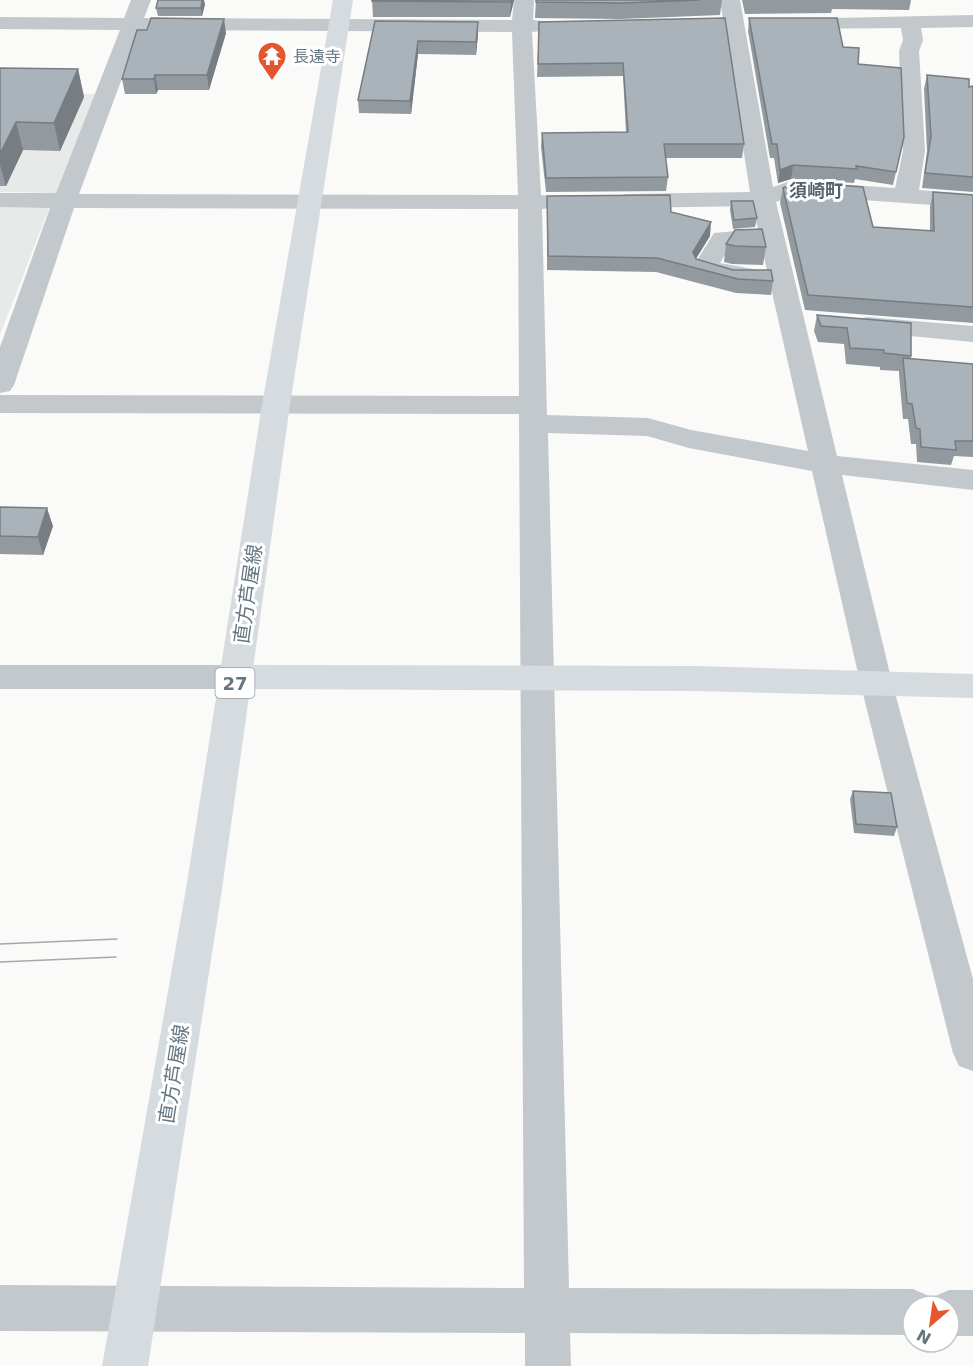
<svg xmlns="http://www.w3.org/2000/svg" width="973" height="1366" viewBox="0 0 973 1366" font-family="'DejaVu Sans','Noto Sans JP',sans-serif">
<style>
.built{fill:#e8e9e9}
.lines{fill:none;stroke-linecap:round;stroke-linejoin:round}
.street{fill:#c3c8cc;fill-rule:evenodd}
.secondary{fill:#d6dbdf;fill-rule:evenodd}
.primary{fill:#d6dbdf;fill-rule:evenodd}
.tram{stroke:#a2aab0;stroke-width:1.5}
.wall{fill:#929a9f}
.shaded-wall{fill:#777d82}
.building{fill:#aab3b9;stroke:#777d82;stroke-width:1.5}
.labels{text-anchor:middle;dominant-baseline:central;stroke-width:6;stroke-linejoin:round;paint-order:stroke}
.far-poi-label{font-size:16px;fill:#657683;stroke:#fff;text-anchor:start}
.far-quarter-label{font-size:18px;font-weight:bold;fill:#57646e;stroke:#fff}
.shield{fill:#fff;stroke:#939fa8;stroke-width:1.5}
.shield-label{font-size:18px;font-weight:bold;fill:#657683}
.street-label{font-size:20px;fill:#657683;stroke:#fff}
</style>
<rect width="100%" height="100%" fill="#fafaf8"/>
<path class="built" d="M0,92L95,94L56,193L0,192Z
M0,205L50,206L0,335Z"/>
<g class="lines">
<path class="street" d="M131,0H151L144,18L512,20L514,0H534L533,20L551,22L554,26L551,30L532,32L541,195L559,197L563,202L559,207L542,209L547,415L648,418L691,430L808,451L761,244L731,245L720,263L753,269L757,274L753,279L732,282L696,272L693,267L714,233L758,229L753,206L626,208L618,206L614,201L618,196L626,194L750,192L720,0H740L773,187L791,181L895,188L903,151L899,51L903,40L901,28L794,29L787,27L784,23L787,19L973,15V27L921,28L923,40L919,51L925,151L919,190L973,194V208L794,195L776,202L837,456L973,470V490L842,475L892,682L973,979V1071L959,1066L953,1053L860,682L812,471L689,448L647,436L548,433L569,1288L913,1289L929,1296L931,1301L933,1297L949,1290H973V1336H949V1306H913V1335L570,1333L571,1366H525V1333L0,1331V1285L524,1288L519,414L0,413V395L519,396L518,209L74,208L14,385L10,391L0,393V347L50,208L0,207V193H56L120,30L0,29V17L124,18ZM140,30L512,32L518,195L79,194Z
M867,317L973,326V342L858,331L854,325L858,319Z
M0,665H236L248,668L252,677L248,686L236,689H0Z"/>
<path class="secondary" d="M236,665L697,666L973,674V698L697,691L236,689L224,686L220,677L224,668Z"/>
<path class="primary" d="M333,0H353L290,405L222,889L148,1366H102L186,889L262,405Z"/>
<path class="tram" d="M0,944L117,939
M0,962L116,957"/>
</g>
<path class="wall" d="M372,0H514L510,17H373Z
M536,0H722L720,15L621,19L535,18Z
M742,0H911L909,10L832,9L831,13L745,14Z
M205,4L202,16H158L156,8Z
M725,18L744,144L742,158H665L668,177L666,191L546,192L541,147L542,133L626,132L623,76L537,77L539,22Z
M749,18L858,64L904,137L893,185L855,179L854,183L791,179L778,183L774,158H770L748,31Z
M375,21L478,34L476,55L418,54L411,114L359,113L358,100Z
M226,33L209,90H158L156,94H125L122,79Z
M0,68L78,69L84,97L60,151L23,150L6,186H0Z
M927,75L969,87L973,86V192L922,188L927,151L924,89Z
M783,188L873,227L930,231V207L933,192L973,195V323L805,310L780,203Z
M547,196L671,212L710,236L696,259L773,281L771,295L736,293L656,272L547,270Z
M731,201L757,218L755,227L733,229L730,210Z
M726,244L766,247L763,265L732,264L724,262Z
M817,315L911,356V359L973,364V457L954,456L951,465L917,462L916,444H911L908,419H903L899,374V371L880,370V367L846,364L844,344L818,342L814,331Z
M0,507L53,526L43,555L0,554Z
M853,791L897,827L894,836L854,833L850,799Z"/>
<path class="shaded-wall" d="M202,0H204L205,4L202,16L201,8Z
M511,0H514L510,17Z
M224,19L226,33L209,90L207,75Z
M478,22V34L476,55V42Z
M418,41V54L411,114L410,101Z
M78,69L84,97L60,151L54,123Z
M155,75L158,90L156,94L154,79Z
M16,122L23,150L6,186L0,165V154Z
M793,165L791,179L778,183L780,170Z
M711,222L710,236L691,266L693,252Z
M47,508L53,526L43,555L38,537Z"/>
<path class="building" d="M158,0H202L201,8H156Z
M372,0H511L510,2L372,1Z
M536,0H699L622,3L536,2Z
M151,18L224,19L207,75H155L154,79H122L137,30H147Z
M725,18L744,144H664L668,177L546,178L542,133L628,132L623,63L538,64L539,22Z
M749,18H837L843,47L859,48L858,64L901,68L904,137L896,172L856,166L857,169L793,165L780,170L777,144H772Z
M375,21L478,22L476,42L418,41L410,101L358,100Z
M0,68L78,69L54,123L16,122L0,154Z
M927,75L969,79V87L973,86V177L925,173L931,136Z
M797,182L863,187L873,227L934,231L933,192L973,195V307L808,295L783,188Z
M670,195L671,212L711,222L693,252L696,259L733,270H771L773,281L738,279L657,258L548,256L547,196Z
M731,201H753L757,218L734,220Z
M762,229L766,247L735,246L726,244L735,230Z
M817,315L911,323V356L884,353V350L850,348L847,328L821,326Z
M903,358L973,364V441H955L956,450L921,447L920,429L916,428L912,404L907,403Z
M0,507L47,508L38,537L0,536Z
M853,791L891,793L897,827L856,824Z"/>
<defs>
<g id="temple-pin" transform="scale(1.5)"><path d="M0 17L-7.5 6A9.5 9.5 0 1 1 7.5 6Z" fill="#e4572e" stroke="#fff"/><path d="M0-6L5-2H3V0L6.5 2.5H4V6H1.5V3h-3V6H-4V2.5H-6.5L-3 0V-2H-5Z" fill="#fff"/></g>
</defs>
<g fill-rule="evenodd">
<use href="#temple-pin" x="272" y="56"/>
</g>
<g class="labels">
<g class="far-poi-label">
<text x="293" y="56">長遠寺</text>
</g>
<g class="far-quarter-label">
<text x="816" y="190">須崎町</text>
</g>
<rect class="shield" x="215.5" y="668" width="39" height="30" rx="4.5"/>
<g class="shield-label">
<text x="235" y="683">27</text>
</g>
<g class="street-label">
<text transform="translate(248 594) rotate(-82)">直方芦屋線</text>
<text transform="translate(174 1074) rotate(-81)">直方芦屋線</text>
</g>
</g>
<g transform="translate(931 1324) rotate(209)"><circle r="28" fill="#ffffff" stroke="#c1c8cd" stroke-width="1.5"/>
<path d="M0-4.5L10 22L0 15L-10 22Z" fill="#e4572e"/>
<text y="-9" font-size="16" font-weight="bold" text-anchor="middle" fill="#657683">N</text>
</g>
</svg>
